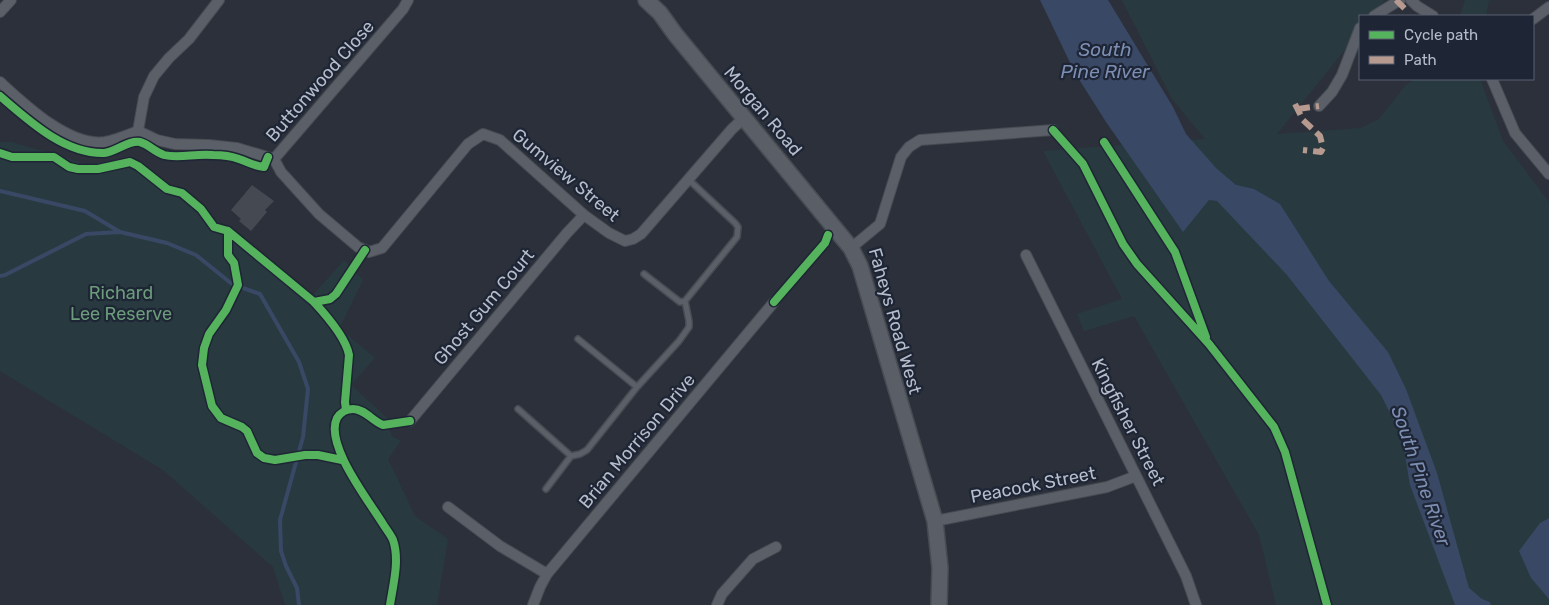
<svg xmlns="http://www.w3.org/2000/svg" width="1549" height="605" viewBox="0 0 1549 605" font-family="Rubik,sans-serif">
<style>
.green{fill:#283a40}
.water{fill:#394865}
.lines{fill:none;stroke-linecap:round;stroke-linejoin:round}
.stream{stroke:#394865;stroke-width:4}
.building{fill:#454952}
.lane-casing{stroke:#474b52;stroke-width:8}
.street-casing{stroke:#474b52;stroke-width:12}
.secondary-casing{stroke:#474b52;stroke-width:18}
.lane{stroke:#5b5f68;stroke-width:5}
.street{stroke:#5b5f68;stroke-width:10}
.secondary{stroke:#5a5e66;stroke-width:15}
.quiet{stroke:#b69a8f;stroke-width:6;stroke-dasharray:12 6;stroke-linecap:butt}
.cycleway-casing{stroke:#1e2535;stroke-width:11}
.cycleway{stroke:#56b35d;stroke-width:8}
.labels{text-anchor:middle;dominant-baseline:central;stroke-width:4.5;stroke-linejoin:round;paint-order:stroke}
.street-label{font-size:18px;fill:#b5bcca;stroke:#1e2535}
.park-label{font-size:18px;fill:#6c9c7b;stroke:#1e2535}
.water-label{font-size:19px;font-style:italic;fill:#7c8eb2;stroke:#1e2535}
</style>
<rect width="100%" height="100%" fill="#2b303a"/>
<path class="green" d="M1122,0H1385L1372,16H1360V31L1277,134L1361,128L1379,119L1406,85L1414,79H1480L1503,141L1549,202V605H1276L1259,535L1134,316L1084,331L1077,314L1122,299L1043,151L1205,139L1172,99Z
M1465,0H1489L1486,16H1460Z
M0,142H12L86,164L129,159L138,163L312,296L344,260L363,280L341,325L342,330L375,358L351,385L386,417L392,436L401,441L388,459L415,516L448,539L437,605H285L273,567L163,470L0,371Z"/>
<path class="water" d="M1040,0H1108L1173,107L1186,134L1216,168L1236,185L1254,189L1280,204L1329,281L1388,352L1406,389L1437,473L1469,588L1482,599L1490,602L1491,605H1455L1410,485L1402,437L1381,395L1287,275L1217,201L1209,200L1183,232L1106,122L1075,73Z
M1549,518V599L1531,578L1519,551L1540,523Z"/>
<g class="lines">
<path class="stream" d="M0,191L85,211L120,232
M0,276L5,275L86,234L120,232L167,243L196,255L232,284L260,294L299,362L308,389L303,437L280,520L281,551L286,566L297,588L299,605"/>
</g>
<path class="building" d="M252,185L274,201L265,210L267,212L251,231L239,221L241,219L231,210Z"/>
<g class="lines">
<g class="lane-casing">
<path id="lane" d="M644,274L680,302L685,301L737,237L738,227L735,223L688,179
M578,339L637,387
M518,409L571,456
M546,489L571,456L580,454L587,450L637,387L679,341L689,327V321L685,301"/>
</g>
<g class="street-casing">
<path id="street" d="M1411,0L1417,6L1433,16
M0,12L11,0
M1374,16L1400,0
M1533,19L1549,7
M1492,79L1515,133L1549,174
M0,82C25,105 69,147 105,142C116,140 128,135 138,131L157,140L175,144L209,145L237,148L274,159L281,172L319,214L358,247L369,252L382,248L468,144L483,134L500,140L584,215L609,233L625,241L633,239L641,234L732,129L744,118
M1319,106L1332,92L1342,75L1360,28
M138,131L144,97L154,76L169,58L189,39L219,0
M274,159L403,9L408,0
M851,248L880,224L901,157L909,147L920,140L1053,130
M1026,255L1186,576L1196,605
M410,421L567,233L584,215
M448,507L500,546L547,574
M935,521L1107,487L1136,476
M533,605L540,587L547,574L774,302
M717,605L722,594L753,559L776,547"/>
</g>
<g class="secondary-casing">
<path id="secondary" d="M646,0L660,13L675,34L851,248L860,266L935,521L940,568L939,605"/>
</g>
<use href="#lane" class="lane"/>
<use href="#street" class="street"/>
<use href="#secondary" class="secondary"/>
<path class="quiet" d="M1396,0L1406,10
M1295,104L1303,120L1320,136L1323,148L1321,152L1303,150
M1298,109L1319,106"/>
<g class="cycleway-casing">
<path id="cycleway" d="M0,96C28,120 64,154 104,153C116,152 128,140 140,142C148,144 155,152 164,155C179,159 196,153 213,155C221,155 231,156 239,159C248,162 254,166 264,167L268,157
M1053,130L1083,164L1123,244L1137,264L1209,344L1274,427L1285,452L1327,605
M1104,142L1175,252L1206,337
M0,153L12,157H54L69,167L78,169H98L130,162L138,166L167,189L182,193L201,209L214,227L228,231V255L234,263L238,285L226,310L209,334L204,348L202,365L212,406L221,418L242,427L247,431L257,453L264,458L275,460L305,455H318L342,460
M228,231L314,302C326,315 346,338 349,355L345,402L346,410
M314,302L330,299L336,294L365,250
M774,302L825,243L828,235
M390,605C393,585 400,560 393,540C391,535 386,529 383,524C369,501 324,444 337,418C340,413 346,409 353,409C365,409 372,421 383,425L410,421"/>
</g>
<use href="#cycleway" class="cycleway"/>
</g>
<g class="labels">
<g class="street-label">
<text transform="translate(320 81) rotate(-49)">Buttonwood Close</text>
<text transform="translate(763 111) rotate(50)">Morgan Road</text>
<text transform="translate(566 175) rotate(40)">Gumview Street</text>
<text transform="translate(484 307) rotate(-50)">Ghost Gum Court</text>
<text transform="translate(895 321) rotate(74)">Faheys Road West</text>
<text transform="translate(1128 422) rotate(63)">Kingfisher Street</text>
<text transform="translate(637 441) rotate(-50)">Brian Morrison Drive</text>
<text transform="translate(1033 485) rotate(-11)">Peacock Street</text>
</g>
<g class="park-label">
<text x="121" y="293">Richard<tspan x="121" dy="21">Lee Reserve</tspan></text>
</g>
<g class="water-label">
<text x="1105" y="49">South<tspan x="1105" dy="22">Pine River</tspan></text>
<text transform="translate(1421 476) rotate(71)">South Pine River</text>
</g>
</g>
<rect x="1359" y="15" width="175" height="65" fill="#1e2535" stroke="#5a6171"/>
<rect x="1369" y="31" width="25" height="8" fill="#56b35d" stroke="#5a6171"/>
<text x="1404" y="40" font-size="15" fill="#b5bcca">Cycle path</text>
<rect x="1369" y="56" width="25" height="8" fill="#b69a8f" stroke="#5a6171"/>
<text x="1404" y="65" font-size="15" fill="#b5bcca">Path</text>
</svg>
